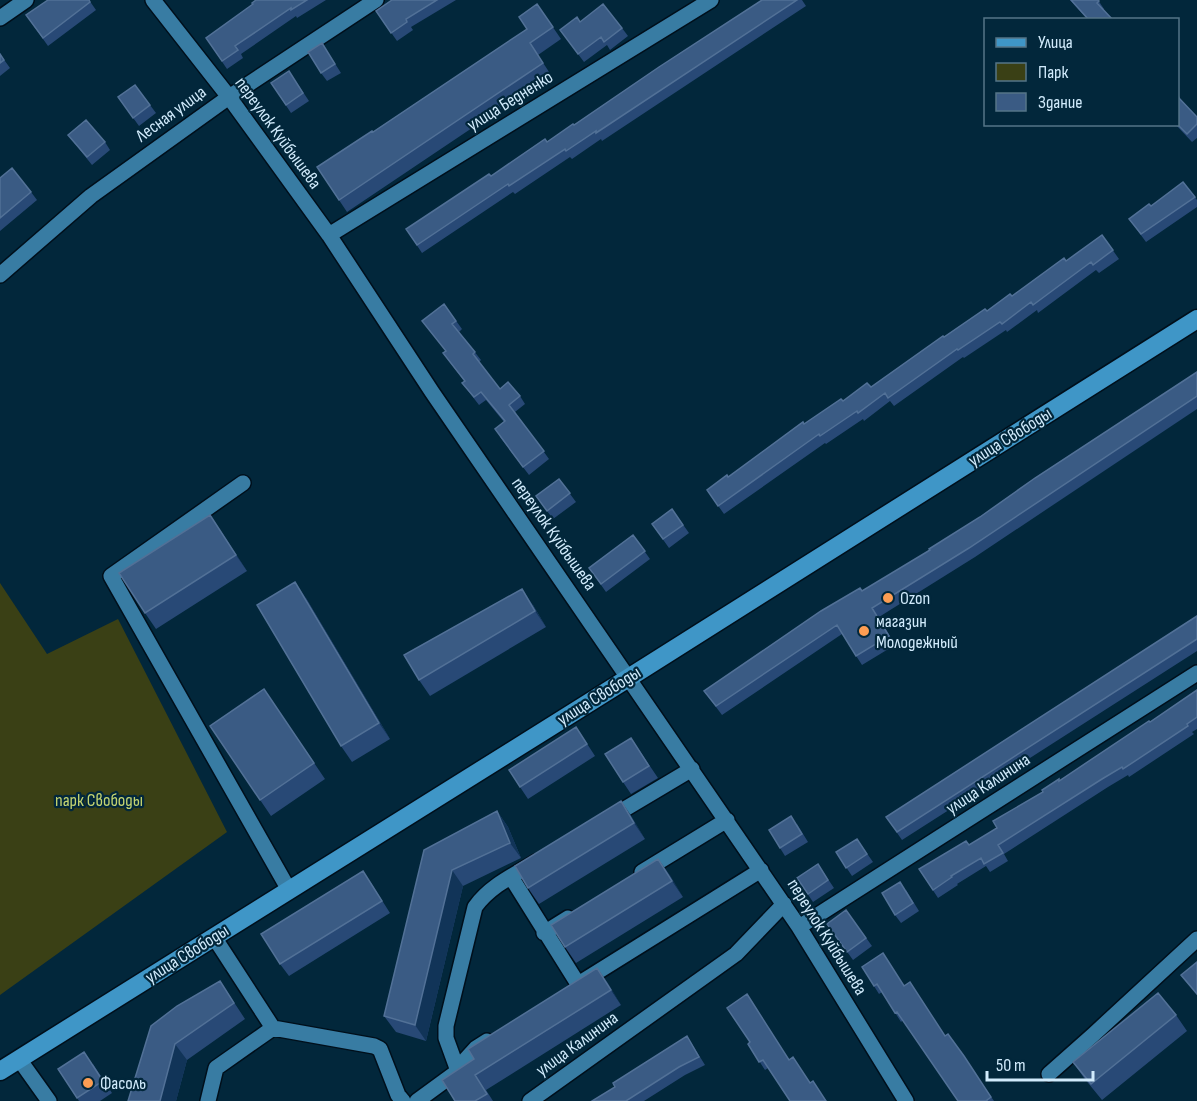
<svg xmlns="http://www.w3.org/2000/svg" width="1197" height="1101" viewBox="0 0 1197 1101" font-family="'Sofia Sans Condensed',sans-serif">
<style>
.green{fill:#3a4015}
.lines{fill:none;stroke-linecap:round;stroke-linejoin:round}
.minor-casing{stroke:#000f1b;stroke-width:18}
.major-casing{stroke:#000f1b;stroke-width:21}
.minor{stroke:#387ca3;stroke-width:15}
.major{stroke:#3f96c7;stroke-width:18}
.wall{fill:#284976}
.shaded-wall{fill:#113458}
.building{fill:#3a5b84;stroke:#527197;stroke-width:1.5}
.poi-dot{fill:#fc9d53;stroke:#02273b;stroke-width:2}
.labels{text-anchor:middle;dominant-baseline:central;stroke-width:4.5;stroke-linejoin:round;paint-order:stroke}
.street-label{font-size:18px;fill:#d1ebfc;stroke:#02273b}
.poi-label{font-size:18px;fill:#d1ebfc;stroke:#02273b;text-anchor:start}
.park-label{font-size:18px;fill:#c4d470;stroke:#02273b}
</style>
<rect width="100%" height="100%" fill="#02273b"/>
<path class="green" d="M0,583L47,654L118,619L227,832L0,995Z"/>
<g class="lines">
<g class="minor-casing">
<path id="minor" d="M153,0L229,97L329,235L432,392L799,927L906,1101
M0,18L26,0
M329,235L711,0
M0,275L91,196L229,97L376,0
M243,483L111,576L289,890
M608,819L692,769
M642,872L727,820
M511,877L578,984
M799,927L1197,673
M544,933L568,918
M583,981L761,870
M273,1028L374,1046L380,1049L398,1095L403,1101
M19,1059L49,1101
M458,1071L446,1038V1026L475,907C490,886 514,875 536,862
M1049,1074L1093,1035L1197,939
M208,1101L216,1068L273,1028L214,937
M417,1101L458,1071L466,1059L476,1048L487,1041
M530,1101L736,954L784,904"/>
</g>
<g class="major-casing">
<path id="major" d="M0,1071L630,677L1197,319"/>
</g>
<use href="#minor" class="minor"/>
<use href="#major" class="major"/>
</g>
<path class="wall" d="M89,0L96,10L48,46L26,15Z
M256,0H326L297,18L296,16L241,54L243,58L227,69L206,38L253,4Z
M392,0H456L411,27L413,30L397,41L376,11Z
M762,0H802L806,6L602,141L601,139L572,159L570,157L515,194L513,192L422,253L406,229L491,176L574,125Z
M1070,0H1098L1104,9L1103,10L1113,20H1088Z
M537,4L561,39L538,55L551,75L347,212L317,167L373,132L527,29Z
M622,28L628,36L610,50L607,45L584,62L560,30Z
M327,51L341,73L327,81L321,73Z
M0,54L10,68L0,76Z
M289,71L309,101L291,113L271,83Z
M135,85L156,113L139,126L118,97Z
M1178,93L1180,98H1179L1197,117V138L1192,142L1175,124H1178Z
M68,135L105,142L110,150L92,165Z
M0,178L31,192L37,200L0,231Z
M1183,182L1197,200V207L1146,242L1129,219L1151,206Z
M1102,235L1119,259L1099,273L1096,270L1038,313L1037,310L1007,332L1006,330L964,358L963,357L894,406L890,401L864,421L863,419L826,444L825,443L724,514L707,490L728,477L804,424L843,401L871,387L944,337L1012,296L1066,261Z
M444,304L462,329L459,332L481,360L479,362L500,389L520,396L525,404L515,412L549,459L529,475L500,437L504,422L486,400L479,405L462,383L464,381L443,353L445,351Z
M1197,372V409L975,557L879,617L895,645L862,665L842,634L722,715L704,691L862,591L930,550Z
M559,479L576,502L553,519L536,496Z
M672,509L689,533L669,548L652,524Z
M210,515L247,571L156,629L145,613Z
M633,535L650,559L606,592L589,568Z
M306,598L390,739L352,762L341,746Z
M533,605L546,627L430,696L419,680Z
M1197,616V651L902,840L886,817Z
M264,689L325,779L271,816L210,726Z
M1197,690V729L1192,732L1194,734L1129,777L1128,775L1108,787L1004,854L1008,861L990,872L986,866L957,884L958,885L938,898L919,869L969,845L997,828L1043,792L1150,722Z
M631,738L658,778L631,794L623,782Z
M584,739L595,756L528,799L520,787Z
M621,801L645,839L539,904L528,888Z
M497,811L508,827L521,858L463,886L426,1041L396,1032L384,1016L424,850Z
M797,824L808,842L785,856L780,848Z
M857,839L873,862L852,876L836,852Z
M658,859L683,897L576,963L565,947Z
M818,864L834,888L813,902L797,878Z
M371,883L390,913L289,976L280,964Z
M906,890L919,911L901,923L895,915Z
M846,910L872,946L853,960L827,924Z
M862,967L905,985L945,1036L948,1034L994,1101H958L903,1020L901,1022L882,992L879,994Z
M597,968L621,1005L486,1090L493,1101H455L474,1059Z
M220,981L245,1019L187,1060L176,1101H128Z
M1176,1015L1187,1031L1102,1100L1084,1078L1073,1062Z
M687,1036L705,1065L685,1075L644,1101H592L615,1087Z
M748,1044L790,1059L827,1101L768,1068L765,1070Z
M93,1064L112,1093L100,1101H79L58,1069Z"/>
<path class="shaded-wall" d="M210,515L221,531L247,571L236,555Z
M295,582L306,598L390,739L379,723Z
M522,589L533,605L546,627L535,611Z
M621,801L632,817L645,839L634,823Z
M497,811L508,827L521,858L510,843Z
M658,859L670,875L683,897L672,881Z
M452,870L463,886L426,1041L415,1025Z
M597,968L608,983L621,1005L611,990Z
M175,1044L187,1060L176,1101H160Z"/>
<path class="building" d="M48,0H89L90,2L43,38L26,15Z
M256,0H307L291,10V8L235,46L238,50L222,61L206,38L253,4L252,3Z
M392,0H437L406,19L407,22L391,33L376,11Z
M762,0H797L596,133V131L566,151L565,149L509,186L508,184L417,245L406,229L489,174L491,176L545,139L547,142L573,124L574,125L659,67Z
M1071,0H1098L1099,1L1097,3L1113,20H1089Z
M537,4L553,27L530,43L543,63L339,200L317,167L372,131L373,132L527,29L519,17Z
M603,4L622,28L604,42L601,37L578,54L560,30L577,17L580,22Z
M322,43L335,64L321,73L308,52Z
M0,54L4,60L0,63Z
M289,71L303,93L286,105L271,83Z
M135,85L150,105L133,118L118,97Z
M1178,97L1197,117V124L1187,134L1177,124Z
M86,120L105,142L87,157L68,135Z
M12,168L31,192L0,218V178Z
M1183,182L1195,197L1141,234L1129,219L1149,204L1151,206Z
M1102,235L1113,250L1093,265L1091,262L1033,305L1031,302L1002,324L1000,322L958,350L957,349L888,398L885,393L858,413L857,411L820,436L819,434L718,506L707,490L727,475L728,477L803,422L804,424L841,399L843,401L867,383L871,387L943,336L944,337L985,309L987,311L1010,294L1012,296L1064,258L1066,261Z
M444,304L456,321L452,324L475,352L473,354L500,389L508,382L520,396L509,405L544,451L523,467L495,429L505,421L481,392L474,397L462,383L465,381L443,353L446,351L422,321Z
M1197,372V396L969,548L872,608L889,636L856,656L837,625L716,706L704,691L821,611L860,588L862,591L930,550L929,549L980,517L1035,478Z
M559,479L570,493L547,511L536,496Z
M672,509L683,525L663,539L652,524Z
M210,515L236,555L145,613L119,573Z
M633,535L645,551L601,584L589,568Z
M295,582L379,723L341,746L257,605Z
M522,589L535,611L419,680L404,655Z
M1197,616V639L897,832L886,817Z
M264,689L314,763L260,800L210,726Z
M1197,690V717L1187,724L1188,726L1123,769L1122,767L1102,779L998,845L1003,853L984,864L981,858L951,876L952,877L933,890L919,869L966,841L969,845L997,828L993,821L1043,792L1042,790L1059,779V781L1149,721L1150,722Z
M576,727L587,744L520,787L509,770Z
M631,738L649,766L623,782L605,754Z
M621,801L634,823L528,888L515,866Z
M497,811L510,843L452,870L415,1025L384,1016L424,850Z
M791,816L802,834L780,848L769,830Z
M857,839L867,854L846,868L836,852Z
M658,859L672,881L565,947L551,925Z
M818,864L828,880L808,894L797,878Z
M363,871L382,901L280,964L261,934Z
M900,882L913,903L895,915L882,893Z
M846,910L866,938L847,952L827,924Z
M883,953L904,986L910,982L945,1036L948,1034L964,1056L991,1097L987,1100V1101H958L897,1012L895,1013L877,984L874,986L862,967Z
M1197,962V994L1181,975Z
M597,968L611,990L475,1075L487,1094L475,1101H455L442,1080L474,1059L468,1049Z
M220,981L234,1003L175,1044L160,1101H128L151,1026L177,1006Z
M1158,993L1176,1015L1091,1084L1073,1062Z
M747,994L789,1060L793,1057L810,1083L813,1081L826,1101H790L763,1060L759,1062L748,1044L750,1042L727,1008Z
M687,1036L699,1057L679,1067L626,1101H592L615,1087L613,1083Z
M84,1052L103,1081L77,1098L58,1069Z"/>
<g class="poi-dot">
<circle cx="888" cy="598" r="6"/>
<circle cx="864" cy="631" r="6"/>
<circle cx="88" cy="1083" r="6"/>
</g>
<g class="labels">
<g class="street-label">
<text transform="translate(510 101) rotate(-32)">улица Бедненко</text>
<text transform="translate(171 114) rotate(-36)">Лесная улица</text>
<text transform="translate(278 133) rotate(54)">переулок Куйбышева</text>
<text transform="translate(1010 437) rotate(-32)">улица Свободы</text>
<text transform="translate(554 534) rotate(55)">переулок Куйбышева</text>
<text transform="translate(599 696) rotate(-32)">улица Свободы</text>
<text transform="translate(988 784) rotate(-33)">улица Калинина</text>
<text transform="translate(827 937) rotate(58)">переулок Куйбышева</text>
<text transform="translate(187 954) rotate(-32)">улица Свободы</text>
<text transform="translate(577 1044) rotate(-36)">улица Калинина</text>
</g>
<g class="poi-label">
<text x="900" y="598">Ozon</text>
<text x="876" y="621">магазин<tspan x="876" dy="21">Молодежный</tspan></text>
<text x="100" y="1083">Фасоль</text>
</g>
<g class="park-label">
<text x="99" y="800">парк Свободы</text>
</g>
</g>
<rect x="984" y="18" width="195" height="108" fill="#02273b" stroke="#557588" stroke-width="1.5"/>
<rect x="996" y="38" width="30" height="9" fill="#3f96c7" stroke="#557588" stroke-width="1.5"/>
<text x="1038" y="48" font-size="18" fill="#d1ebfc">Улица</text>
<rect x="996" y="63" width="30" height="18" fill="#3a4015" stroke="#557588" stroke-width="1.5"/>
<text x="1038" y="78" font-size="18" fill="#d1ebfc">Парк</text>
<rect x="996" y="93" width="30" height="18" fill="#3a5b84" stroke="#557588" stroke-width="1.5"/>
<text x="1038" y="108" font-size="18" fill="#d1ebfc">Здание</text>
<path d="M987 1071v9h106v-9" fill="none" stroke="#d1ebfc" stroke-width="3"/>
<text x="996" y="1071" font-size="18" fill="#d1ebfc" stroke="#02273b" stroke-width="4.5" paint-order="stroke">50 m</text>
</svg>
